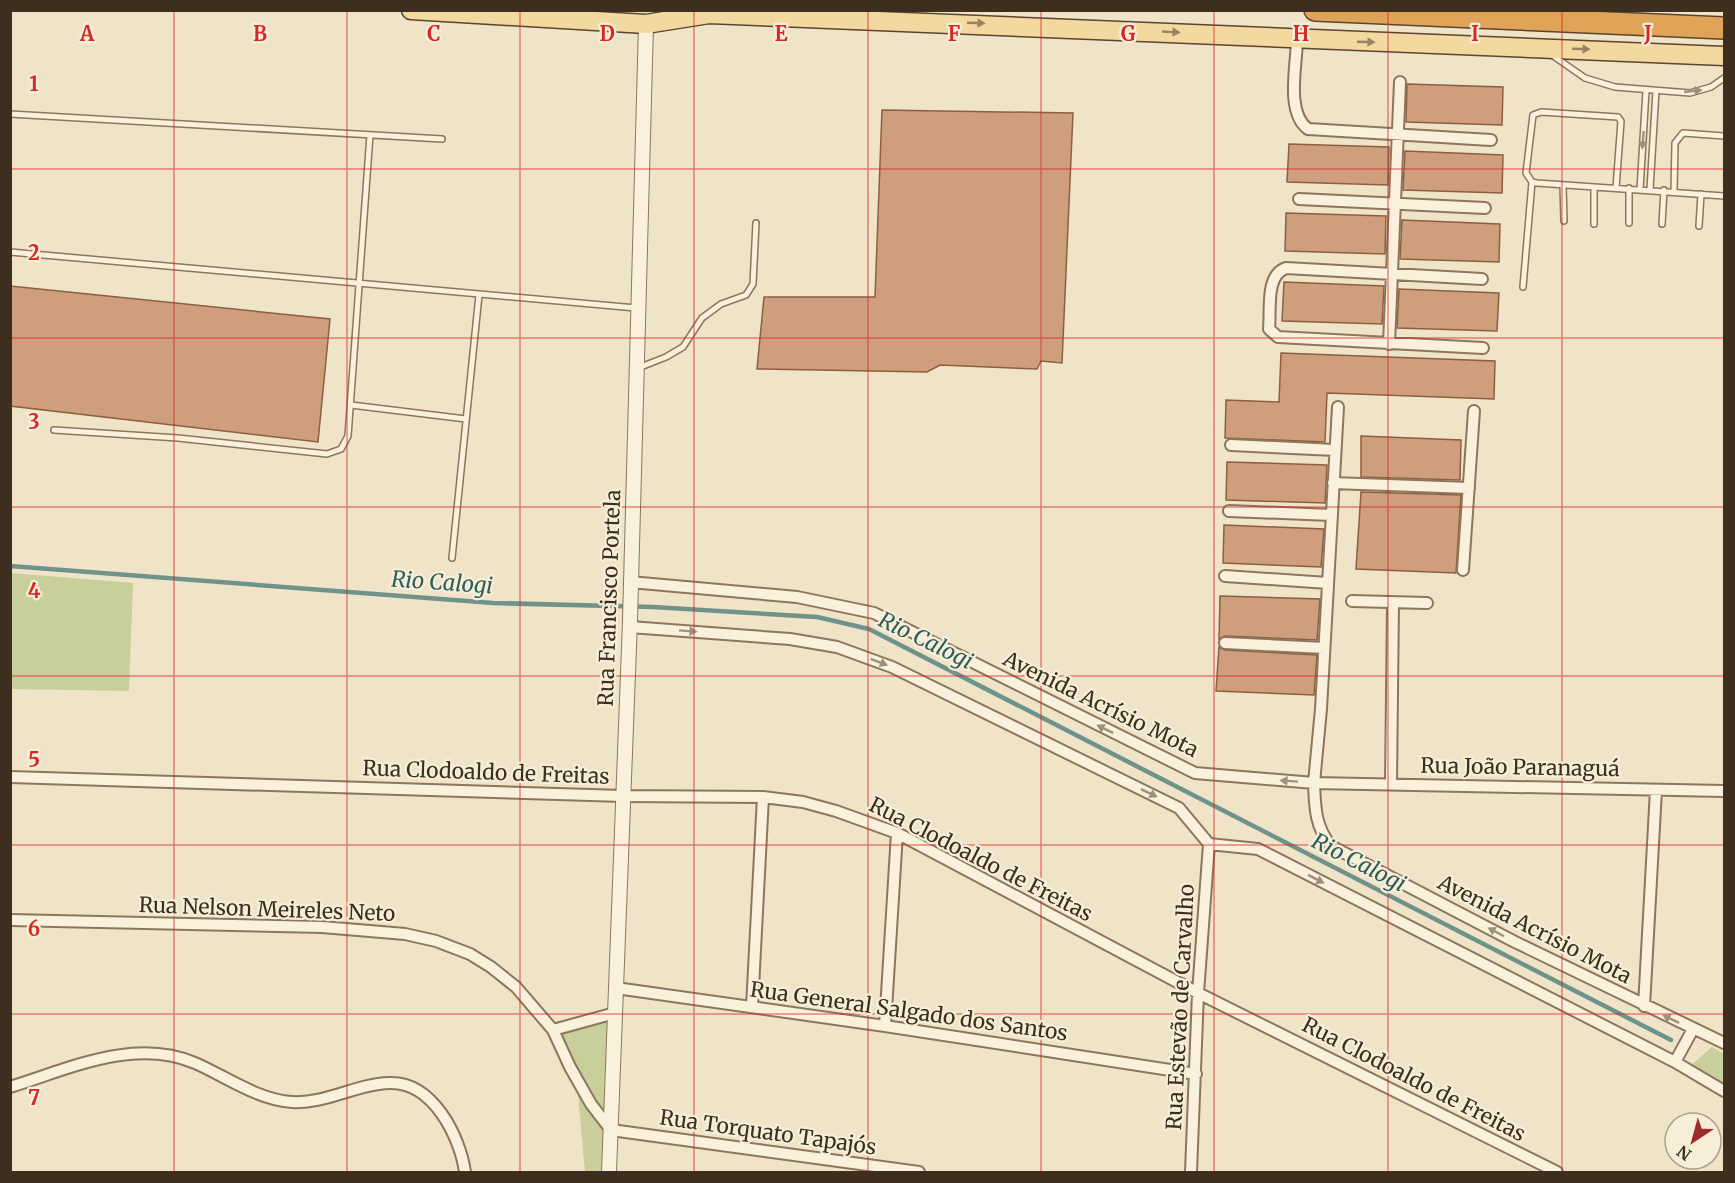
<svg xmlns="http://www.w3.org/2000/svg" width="1735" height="1183" viewBox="0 0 1735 1183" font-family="Merriweather,serif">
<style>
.green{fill:#c9cf9b}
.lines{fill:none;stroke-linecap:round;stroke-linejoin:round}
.stream{stroke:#6f938a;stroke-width:4.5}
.building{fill:#cf9f7d;stroke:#8d5f41;stroke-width:1.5}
.service-casing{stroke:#8d765c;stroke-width:8}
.minor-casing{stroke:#8d765c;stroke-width:14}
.tertiary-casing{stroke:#8d765c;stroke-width:16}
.primary-casing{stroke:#5b4430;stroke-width:21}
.motorway-casing{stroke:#5b4430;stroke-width:24}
.service{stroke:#faf1dc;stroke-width:5}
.minor{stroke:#faf1dc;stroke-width:10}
.tertiary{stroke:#faf1dc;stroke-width:14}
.primary{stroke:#f3d9a0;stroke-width:18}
.motorway{stroke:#e0a458;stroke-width:21}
.oneway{fill:#988460}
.oneway2{fill:#9c907e}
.grid{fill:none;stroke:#d62828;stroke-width:1.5;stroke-opacity:0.55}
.labels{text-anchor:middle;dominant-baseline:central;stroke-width:4.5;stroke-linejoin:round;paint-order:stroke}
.street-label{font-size:21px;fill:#3d2e20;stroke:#f7eed8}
.water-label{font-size:22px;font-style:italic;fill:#2f5d5a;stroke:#f7eed8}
.grid-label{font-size:20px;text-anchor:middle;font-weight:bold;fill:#d62828;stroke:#f7eed8;stroke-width:4.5;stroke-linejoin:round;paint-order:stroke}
</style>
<rect width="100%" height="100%" fill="#f0e4c8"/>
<path class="green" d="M11,573L133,583L129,691L11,689Z
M607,1021L608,1172H585L575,1062L557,1032Z
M1712,1047L1724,1054V1085L1689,1067Z"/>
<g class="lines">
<path class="stream" d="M10,566L493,603L653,607L817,617L869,629L1671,1040"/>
</g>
<path class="building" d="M1407,84L1503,87L1502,125L1406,122Z
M882,110L1073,113L1062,363L1041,361L1037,369L940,365L927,372L757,369L764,297H875Z
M1289,144L1389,147L1388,185L1287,182Z
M1405,151L1503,155L1502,193L1403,190Z
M1286,213L1386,216L1385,254L1285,251Z
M1402,220L1500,224L1499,262L1400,259Z
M1284,282L1384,286L1382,324L1282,321Z
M10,286L330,319L318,442L10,406Z
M1399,289L1499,293L1497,331L1397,328Z
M1281,353L1495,361L1494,399L1327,393L1325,442L1225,438L1226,400L1279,402Z
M1361,436L1461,440L1460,480L1361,477Z
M1227,462L1327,465L1325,503L1226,500Z
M1361,492L1461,495L1456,573L1356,569Z
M1224,525L1324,529L1321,567L1223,563Z
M1220,596L1320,599L1317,640L1225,636L1219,639Z
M1219,647L1225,650L1317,655L1314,695L1216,691Z"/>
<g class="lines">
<g class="service-casing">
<path id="service" d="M1552,55L1585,78L1615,87L1690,93L1711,87L1724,78
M10,114L442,139
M1563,185L1564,221
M1616,188L1621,121L1618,117L1541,112L1533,115L1526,173L1532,182L1537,183L1724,196
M1640,189L1646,91
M1650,189L1656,91
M1674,191L1675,143L1683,133L1724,136
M1629,223V188
M1594,224V187
M1662,224L1664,190
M1699,226L1701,194
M10,252L636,308
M1523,287L1532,182
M638,368L666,357L683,347L702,318L721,304L746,295L753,284L756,223
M351,405L466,419
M54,430L178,438L327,454L341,449L348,436L370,135
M452,558L479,295"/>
</g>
<g class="minor-casing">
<path id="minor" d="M1297,39C1297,64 1285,112 1308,129L1491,140
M1299,199L1485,208
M1482,279L1286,268C1265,275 1271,310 1269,329L1278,337L1483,348
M1389,344L1400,82
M1338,407L1321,709L1314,783L1724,791
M1231,445L1335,450
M1333,483L1469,488
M1229,511L1331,515
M1463,570L1474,411
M1225,576L1328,583
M630,582L797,597L874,613L1195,773L1314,783C1315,808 1315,826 1331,846L1515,942L1724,1043
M1352,601L1427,603
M630,627L790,639L837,647L892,667L1179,808L1209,844L1258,849L1675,1062L1724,1091
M1225,643L1324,648
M10,777L623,796L763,797L803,802L836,811L897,833L1198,993L1557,1172
M1391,783L1393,603
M10,920L322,927L405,934L436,941L470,954L491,967L516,987L553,1030L570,1067L591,1104L611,1130L919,1172
M616,988L885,1026L1196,1074
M1644,1006L1656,790
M752,1007L763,797
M885,1026L897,833
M553,1030L615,1013
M1675,1062L1693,1029
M10,1087C69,1069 134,1037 195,1063C225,1076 258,1100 292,1102C326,1104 356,1084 389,1083C433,1081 460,1137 465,1172
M1191,1172L1198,993L1209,844"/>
</g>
<g class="tertiary-casing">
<path id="tertiary" d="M609,1172L630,621L646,24"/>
</g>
<g class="primary-casing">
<path id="primary" d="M411,10L646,24L709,14L1724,56"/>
</g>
<g class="motorway-casing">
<path id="motorway" d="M1315,10L1724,28"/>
</g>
<use href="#service" class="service"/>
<use href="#minor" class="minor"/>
<use href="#tertiary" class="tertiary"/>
<use href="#primary" class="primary"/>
<use href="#motorway" class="motorway"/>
</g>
<defs><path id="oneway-solid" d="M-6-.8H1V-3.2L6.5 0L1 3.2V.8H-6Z" transform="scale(1.5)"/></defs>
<g class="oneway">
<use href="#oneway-solid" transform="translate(976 23) rotate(2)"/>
<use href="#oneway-solid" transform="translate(1171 32) rotate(3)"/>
<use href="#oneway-solid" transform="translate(1366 42) rotate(2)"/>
<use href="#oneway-solid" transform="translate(1581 49) rotate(2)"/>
</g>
<g class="oneway2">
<use href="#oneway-solid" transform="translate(1693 91) rotate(-6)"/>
<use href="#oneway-solid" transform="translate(1643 140) rotate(94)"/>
<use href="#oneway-solid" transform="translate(688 631) rotate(4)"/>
<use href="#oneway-solid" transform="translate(879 662) rotate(21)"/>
<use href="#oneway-solid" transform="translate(1105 729) rotate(-154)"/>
<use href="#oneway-solid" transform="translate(1289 781) rotate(-176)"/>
<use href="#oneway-solid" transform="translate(1149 793) rotate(26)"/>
<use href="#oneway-solid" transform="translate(1316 879) rotate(27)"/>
<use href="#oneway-solid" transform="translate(1496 932) rotate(-152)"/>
<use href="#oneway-solid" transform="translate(1671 1019) rotate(-155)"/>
</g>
<path class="grid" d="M174,10V1172M347,10V1172M520,10V1172M694,10V1172M868,10V1172M1041,10V1172M1214,10V1172M1388,10V1172M1562,10V1172M10,169H1724M10,338H1724M10,507H1724M10,676H1724M10,845H1724M10,1014H1724"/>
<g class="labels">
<g class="street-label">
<text transform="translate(609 598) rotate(-88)">Rua Francisco Portela</text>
<text transform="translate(1101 704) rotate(26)">Avenida Acrísio Mota</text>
<text transform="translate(1520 767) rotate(1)">Rua João Paranaguá</text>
<text transform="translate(486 772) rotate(2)">Rua Clodoaldo de Freitas</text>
<text transform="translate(981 859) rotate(27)">Rua Clodoaldo de Freitas</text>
<text transform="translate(267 909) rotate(2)">Rua Nelson Meireles Neto</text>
<text transform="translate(1535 929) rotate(27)">Avenida Acrísio Mota</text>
<text transform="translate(1180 1007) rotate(-87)">Rua Estevão de Carvalho</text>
<text transform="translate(909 1011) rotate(8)">Rua General Salgado dos Santos</text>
<text transform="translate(1414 1079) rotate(27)">Rua Clodoaldo de Freitas</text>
<text transform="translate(768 1132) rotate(8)">Rua Torquato Tapajós</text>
</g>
<g class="water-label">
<text transform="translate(442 582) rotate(4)">Rio Calogi</text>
<text transform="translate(926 640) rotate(26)">Rio Calogi</text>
<text transform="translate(1359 862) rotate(27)">Rio Calogi</text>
</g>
</g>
<g class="grid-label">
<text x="87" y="41">A</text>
<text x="260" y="41">B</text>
<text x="434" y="41">C</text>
<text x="607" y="41">D</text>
<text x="781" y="41">E</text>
<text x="954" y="41">F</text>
<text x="1128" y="41">G</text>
<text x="1301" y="41">H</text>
<text x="1475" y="41">I</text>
<text x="1648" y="41">J</text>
<text x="34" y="91">1</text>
<text x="34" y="260">2</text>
<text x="34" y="429">3</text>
<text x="34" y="598">4</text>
<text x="34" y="767">5</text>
<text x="34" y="936">6</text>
<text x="34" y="1105">7</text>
</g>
<rect width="1735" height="1183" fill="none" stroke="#3d2e20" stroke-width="24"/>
<g transform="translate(1693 1141) rotate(216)"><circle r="28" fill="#f7eed8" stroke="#ada18e" stroke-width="1.5"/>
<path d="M0-4.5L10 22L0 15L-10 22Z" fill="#9e2a2b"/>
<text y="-9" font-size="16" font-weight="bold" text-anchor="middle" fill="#3d2e20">N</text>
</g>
</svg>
